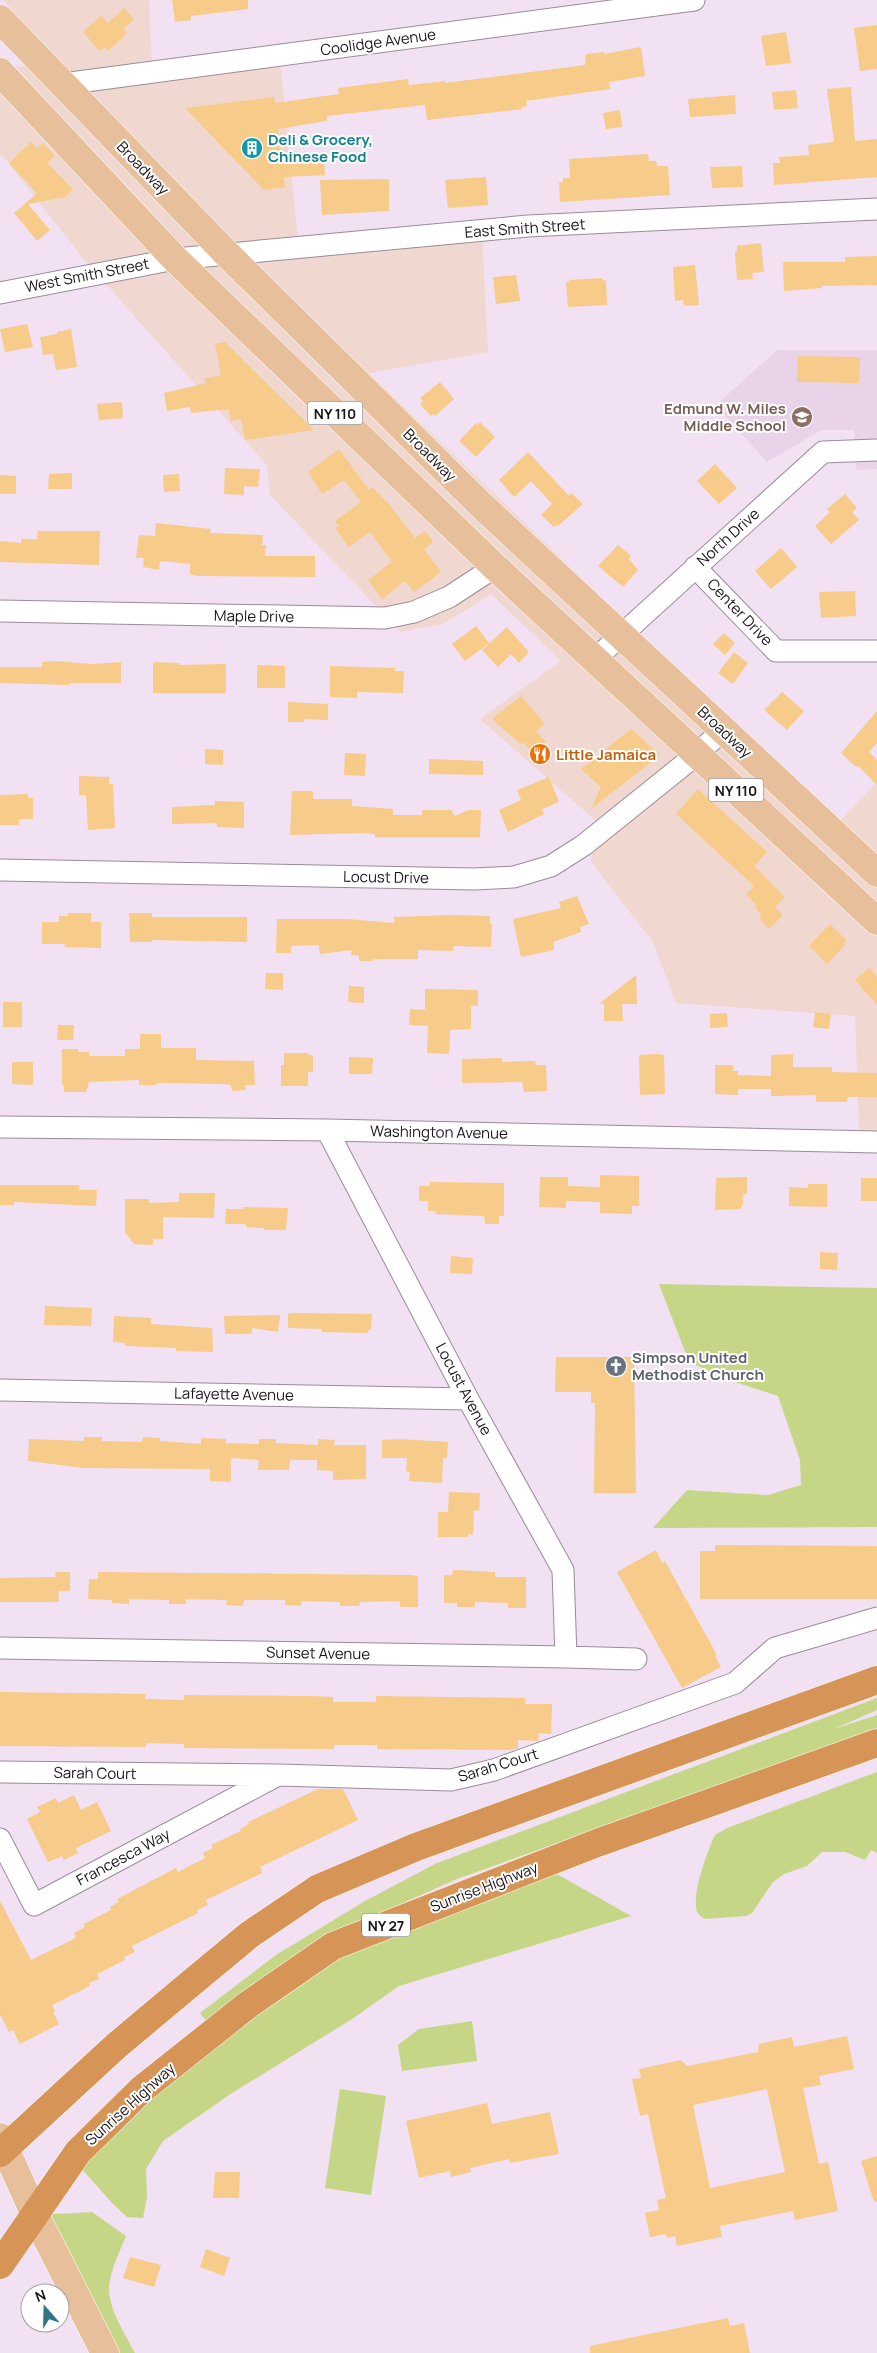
<svg xmlns="http://www.w3.org/2000/svg" width="877" height="2353" viewBox="0 0 877 2353" font-family="Manrope,sans-serif">
<style>
.commercial{fill:#f0d7d0}
.built{fill:#e9d3e9}
.green{fill:#c5d786}
.building{fill:#f7cb89;fill-rule:evenodd}
.lines{fill:none;stroke-linecap:round;stroke-linejoin:round}
.minor-casing{stroke:#9a8b9a;stroke-width:23}
.major-casing{stroke:#fff;stroke-width:29}
.highway-casing{stroke:#fff;stroke-width:29}
.minor{stroke:#fff;stroke-width:21}
.major{stroke:#e7bf9a;stroke-width:28}
.highway{stroke:#d79457;stroke-width:28}
.labels{text-anchor:middle;dominant-baseline:central;stroke-width:4;stroke-linejoin:round;paint-order:stroke}
.shield{fill:#fff;stroke:#5e5a5e;stroke-width:1}
.shield-label{font-size:14px;font-weight:bold;fill:#191419}
.street-label{font-size:15px;fill:#191419;stroke:#fff}
.culture-label{font-size:15px;font-weight:bold;fill:#0d838f;stroke:#fff;text-anchor:start}
.education-label{font-size:15px;font-weight:bold;fill:#785e54;stroke:#fff;text-anchor:end}
.food-label{font-size:15px;font-weight:bold;fill:#c56008;stroke:#fff;text-anchor:start}
.worship-label{font-size:15px;font-weight:bold;fill:#5b616d;stroke:#fff;text-anchor:start}
</style>
<rect width="100%" height="100%" fill="#f1e1f2"/>
<path class="commercial" d="M3,0H149L152,69L279,50L299,250L482,236L488,352L369,373L788,777L840,821L877,782V1134L859,1129L855,1016L676,1003L653,942L591,862L596,821L480,719L561,661L491,594L443,624L401,632L270,495L267,465L81,256L3,156H0V68L62,64Z"/>
<path class="built" d="M777,350H877V469L856,470L854,430H821L767,462L716,405Z"/>
<path class="green" d="M659,1284L877,1288V1527L653,1528L687,1490L768,1495L801,1485L800,1460L778,1396L732,1381L689,1362Z
M877,1698V1710L834,1729L877,1715V1728L457,1879L394,1907L309,1955L209,2024L200,2013L276,1955L365,1901L437,1863Z
M877,1772V1853L871,1850L865,1860L845,1852H822L807,1866L784,1874L773,1882L752,1913L746,1916L705,1919C700,1916 696,1913 696,1907C694,1888 707,1852 715,1835L727,1828Z
M541,1865L631,1916L399,1986L352,2019L232,2093L163,2141L146,2169L147,2197L143,2218L127,2217L112,2203L73,2159L315,1958Z
M472,2021L477,2061L402,2071L398,2045L419,2029Z
M340,2089L386,2096L371,2195L325,2188Z
M92,2212L126,2236C120,2252 110,2270 109,2288C109,2311 125,2333 135,2353H105L35,2215Z"/>
<path class="building" d="M172,0H248V9L191,16V20L175,22Z
M124,8L134,19L123,29L127,33L108,51L105,47L100,51L83,32L101,15L108,23Z
M877,25V69L860,71L854,28Z
M786,32L791,63L766,66L761,36Z
M641,47L645,76L609,82L610,89L526,101L527,106L522,107L523,109L427,120L425,105L327,116V121L278,129L282,161L324,159L325,175L284,177L285,187L264,190L185,108L274,97L275,103L339,94L338,88L408,79L409,85L445,81V83L585,65L586,54L604,52V54Z
M851,87L855,141L877,139V177L774,185L773,163H780L779,157L809,155L808,145L834,142L827,89Z
M796,90L798,108L774,110L772,92Z
M735,95L736,114L690,117L688,99Z
M620,110L622,127L606,129L603,113Z
M31,142L38,148L43,143L55,156L47,163L73,189L65,197L28,204L50,230L37,241L14,213L37,193L9,163Z
M648,154L649,161H656L657,166H668L670,195L560,202L559,182H563V178H570L569,159Z
M742,166L743,187L712,188L710,167Z
M486,177L488,205L448,208L445,180Z
M389,179V211L322,215L320,180Z
M761,243L764,272L752,273L753,279L737,280L735,252L737,251V246Z
M877,256V285L822,286V288L784,291L783,262H845V257Z
M695,265L699,305L684,306L683,300L675,301L673,267Z
M516,275L520,301L496,304L493,277Z
M602,278L603,281L606,280L607,305L568,307L566,282H569V280Z
M27,324L33,347L5,352L0,329Z
M71,329L77,367L56,370L53,354L43,355L40,337L57,334V332Z
M225,342L314,430L245,440L241,419L231,421L229,409L191,413L190,407L167,411L164,393L207,383L204,379L221,375L215,344Z
M798,356L860,357L859,383L797,382Z
M440,382L454,399L435,416L433,414L431,416L420,404L423,401L420,398Z
M122,402L123,418L99,420L97,404Z
M480,422L495,437L476,457L459,441L476,423L477,425Z
M339,449L369,490L372,487L389,504L415,538L425,531L433,542L424,549L441,572L414,592L405,581L382,599L368,580L392,562L370,532L349,547L335,528L339,526L335,521L361,502L344,480L322,494L308,472Z
M528,452L569,496L571,493L583,504L558,526L556,525L554,527L541,515L552,504L531,481L514,497L499,480Z
M715,464L737,488L719,504L697,481Z
M225,468L260,469L258,487L244,486V495L224,494Z
M72,473V489H48L49,474Z
M179,474L180,491L164,492L163,475Z
M0,475L16,476V494H0Z
M845,494L857,508L852,512L859,520L831,544L815,526L830,512L827,509Z
M156,523L211,529L210,533L263,535L262,545H266L265,556H315V577L197,576L190,574V564L160,561L159,570L143,567L144,558H136L139,535L155,536Z
M38,531H100L99,565L0,562V541L21,543V539H37Z
M618,545L631,556L629,559L638,570L623,587L598,566Z
M781,548L797,567L771,589L755,571Z
M855,591L856,616L821,618L819,592Z
M476,626L489,643L465,661L452,644Z
M507,627L529,652L519,663L511,654L498,667L482,650Z
M724,633L735,643L725,655L713,644Z
M734,652L748,663L733,684L718,673Z
M53,661L93,664L121,662V683H69V685L0,683V667H42V662Z
M153,662L179,663V665L226,664V693H153Z
M257,665L285,666V688H257Z
M330,666L395,668V671H404L403,693L357,692V698L330,697Z
M782,692L804,711L787,730L764,710Z
M521,696L545,724L536,731L546,742L532,753L523,742L521,744L492,719Z
M288,702L328,704V720L304,719V722H288Z
M877,711V743L869,752L877,760V785L858,766L856,767L841,753Z
M631,729L660,755L591,809L601,787L581,769Z
M205,749L223,750V765L205,764Z
M345,753L366,754L365,776L344,775Z
M429,759L483,761V775L429,774Z
M79,776L109,777V784H113L115,828L88,830L86,795H79Z
M549,777L559,802L542,809L544,814L508,832L499,810L521,800L517,790Z
M698,789L767,852L754,866L785,897L775,907L783,915L769,929L759,918L762,915L755,908L757,906L746,894L754,886L676,814Z
M292,791H313V799H352V806L393,809V815H422V810H451L455,816L468,810H481L480,837H375V834L361,833L290,835Z
M28,794V798H33V819H19V825H0V795Z
M215,801L244,802V828L217,827V823L172,824V807L215,805Z
M577,896L589,924L580,927L581,932L553,942L554,950L521,957L513,919L561,908L559,902Z
M68,913H91V922H101V948L64,947L65,944H42V922H59V916H68Z
M129,913H152V917H247V942L152,940V942H130Z
M451,915L490,916V924H492L491,947L453,946V951L418,950V959H373V961H359V956L351,955L352,950L320,954L319,945L291,946V953H276L277,919H347L394,923V917Z
M830,924L847,941L843,944L845,945L827,964L809,946Z
M869,968L877,977V1005L855,980Z
M266,973H283V990L265,989Z
M636,975L637,1004H622L623,1021H604V1004H599Z
M349,986L364,987V1003L348,1002Z
M425,989L478,990V1006H471V1029L450,1030L449,1054L427,1053L428,1026L409,1025L410,1009L425,1010Z
M3,1002H22V1027H3Z
M815,1012L831,1014L829,1029L813,1027Z
M727,1013L728,1027L710,1028V1014Z
M58,1025H74L73,1040H57Z
M140,1034H161V1048H196V1060L254,1061L255,1085H245L246,1090L232,1091L231,1085L223,1084L156,1083V1085H139V1080L89,1082L86,1092H64V1085H62V1049H78V1052H89V1056H125V1049H140Z
M284,1053H309L308,1055H313V1072H308V1086H281V1065H284Z
M656,1054L664,1055L665,1094L640,1095L639,1055Z
M793,1054V1067H832V1072L877,1073V1097H848L847,1102H816V1095L771,1096V1089H738V1095L715,1094V1065H733V1071H738V1075L771,1076V1055Z
M349,1057L373,1058L372,1074H349Z
M502,1058V1062L535,1061L536,1065H546L547,1091L524,1092L522,1082L462,1083V1059Z
M12,1062H33V1085L12,1084Z
M600,1175L639,1176V1206H632V1214L600,1213V1202L566,1201V1208L539,1207L540,1177H568V1186L600,1187Z
M747,1177V1194H743V1205L741,1206V1209L715,1210L716,1178Z
M861,1178H877V1201H861Z
M430,1182L504,1183V1216H499V1224H485L484,1216L435,1214L436,1211H428V1201H419V1186H430Z
M808,1184H827V1207L789,1206V1187L808,1188Z
M0,1185H79V1190H97L96,1206L14,1202V1205H0Z
M179,1193H215L214,1218L163,1217V1239H153V1245L134,1244L125,1232V1199H149V1203L179,1202Z
M243,1207L288,1208L286,1230H264V1228L246,1227V1224H225L226,1209H243Z
M820,1252L838,1253L837,1270L820,1269Z
M451,1256L473,1258L472,1274L450,1273Z
M45,1306L92,1308L91,1326L44,1325Z
M293,1313L372,1314L371,1330H368V1333L322,1332V1329L288,1328V1314Z
M280,1315L278,1332L252,1328V1334H225L224,1316Z
M114,1316L151,1318V1324L212,1328L213,1352L176,1351V1348L125,1346V1343L113,1342Z
M556,1357H634L636,1493H594L595,1403H591V1392H555Z
M84,1437H102V1441L142,1442L143,1437L160,1438V1441L201,1444V1438L226,1439V1443L259,1444V1439H276V1443L318,1445V1439L335,1440L334,1445H366V1479L333,1480V1471L317,1470V1460H290L289,1470H258L259,1460L231,1458V1482L210,1481V1469L84,1468L28,1461L29,1439L84,1441Z
M400,1439L448,1442L447,1458H443L442,1483L409,1481L410,1472L406,1471L407,1458H382V1440Z
M449,1492L480,1493L479,1511L474,1510L473,1535L468,1534V1537H438V1512H448Z
M715,1545L877,1546V1599H700V1551H715Z
M656,1550L662,1563L665,1561L717,1655L715,1656L721,1667L682,1688L617,1572Z
M453,1570L495,1572V1577H526V1608H508V1603L475,1602V1607H457V1603H444V1575H452Z
M55,1572H70V1591H58L59,1602H0V1578L56,1577Z
M98,1572L411,1575L418,1576V1607H400V1601L360,1602L359,1606H340V1602L301,1601V1606L285,1605V1600H244L243,1606L226,1605L227,1600L186,1599V1604H169V1600L129,1599V1604L112,1603V1600L88,1599L89,1579H98Z
M0,1692L146,1694L145,1699L184,1700V1695L311,1696L333,1697V1702H376V1696L525,1698V1704H552L551,1734L539,1733L538,1741L518,1740V1748L511,1750L377,1749V1745H334V1749L184,1748V1744L146,1743V1747L0,1746Z
M318,1789H343L358,1820L260,1867L262,1873L206,1900L208,1905L197,1910L198,1913L132,1946L135,1952L124,1957L125,1960L97,1974L99,1979L89,1983L90,1986L52,2005L55,2011L53,2012L59,2024L20,2044L13,2030L9,2032L0,2014V1901L31,1960L76,1938L74,1933L85,1927L83,1924L111,1910L110,1907L119,1902L117,1899L176,1868L178,1872L205,1858L203,1853L213,1848L211,1845L241,1831L240,1829L249,1824L248,1822Z
M74,1795L81,1810L97,1802L111,1831L76,1848L78,1853L64,1860L62,1856L48,1862L27,1819L40,1812L37,1807L56,1798L58,1803Z
M847,2036L854,2069L819,2076L821,2085L803,2088L819,2164L828,2162L838,2211L795,2220L793,2211L720,2226L722,2237L677,2246L675,2236L667,2238L666,2234L650,2237L645,2213L659,2210L657,2200L666,2198L648,2114L640,2116L632,2079L641,2078L639,2069L681,2060L687,2066L758,2052L759,2044L792,2037L794,2047ZM767,2089L785,2172L710,2188L693,2105Z
M487,2103L492,2124L550,2112L559,2154L510,2163L509,2159L470,2168L471,2172L451,2177L450,2171L419,2178L406,2121Z
M877,2156V2201L874,2202L861,2161Z
M215,2172H240L239,2198H213Z
M206,2249L230,2258L224,2276L200,2267Z
M130,2257L161,2265L154,2287L123,2278Z
M728,2318L730,2326L744,2323L750,2353H590V2346Z"/>
<g class="lines">
<g class="minor-casing">
<path id="minor" d="M63,84L694,0
M0,293L175,259L528,226L877,209
M695,567L776,651H877
M0,611L385,618L414,612L449,597L495,567
M595,659L823,452L877,450
M0,870L474,879L514,877L551,866L584,845L697,754L723,730
M0,1127L327,1130L877,1142
M327,1130L468,1399L563,1570L566,1657
M0,1390L468,1399
M0,1648L566,1657L636,1659
M0,1772L279,1775L451,1780L494,1770L735,1683L775,1648L877,1618
M0,1839L34,1905L276,1776"/>
</g>
<g class="major-casing">
<path id="major" d="M0,19L227,254L480,504L877,873
M0,72L175,259L495,567L877,921
M0,2137L35,2215L105,2353"/>
</g>
<g class="highway-casing">
<path id="highway" d="M0,2153L116,2046L190,1984L249,1935L317,1889L416,1847L877,1680
M0,2265L78,2152L142,2089L249,2004L333,1946L597,1843L877,1743"/>
</g>
<use href="#minor" class="minor"/>
<use href="#major" class="major"/>
<use href="#highway" class="highway"/>
</g>
<defs>
<g id="building-disc" transform="scale(1.125)"><circle r="9.5" fill="#0f9aa8" stroke="#fff"/><path d="M-4-6H4V6H1V3H-1V6H-4ZM-2.5-4.3h1.7v1.8h-1.7ZM.8-4.3h1.7v1.8H.8ZM-2.5-1h1.7V.8h-1.7ZM.8-1h1.7V.8H.8Z" fill="#fff"/></g>
<g id="school-disc" transform="scale(1.125)"><circle r="9.5" fill="#8d6e63" stroke="#fff"/><path d="M0-5L7-2L0 1L-7-2ZM-4 1L0 2.5L4 1V4Q0 6-4 4Z" fill="#fff"/></g>
<g id="restaurant-disc" transform="scale(1.125)"><circle r="9.5" fill="#e8710a" stroke="#fff"/><path d="M-5-6h1v4h1v-4h1v4h1v-4h1v5L-1.5 .5V6h-2V.5L-5-1ZM5-6V6H3V1.5H1.5Q1.5-4 5-6Z" fill="#fff"/></g>
<g id="church-disc" transform="scale(1.125)"><circle r="9.5" fill="#6b7280" stroke="#fff"/><path d="M-1.2-6h2.4v3.5h3.3v2.4h-3.3V6h-2.4V-.1h-3.3v-2.4h3.3Z" fill="#fff"/></g>
</defs>
<g fill-rule="evenodd">
<use href="#building-disc" x="252" y="148"/>
<use href="#school-disc" x="802" y="417"/>
<use href="#restaurant-disc" x="540" y="754"/>
<use href="#church-disc" x="616" y="1366"/>
</g>
<g class="labels">
<g class="shield">
<rect x="307.5" y="401.5" width="55" height="23" rx="4"/>
<rect x="708.5" y="778.5" width="55" height="23" rx="4"/>
<rect x="362" y="1913.5" width="48" height="23" rx="4"/>
</g>
<g class="shield-label">
<text x="335" y="413">NY 110</text>
<text x="736" y="790">NY 110</text>
<text x="386" y="1925">NY 27</text>
</g>
<g class="street-label">
<text transform="translate(378 42) rotate(-8)">Coolidge Avenue</text>
<text transform="translate(143 168) rotate(46)">Broadway</text>
<text transform="translate(525 228) rotate(-4)">East Smith Street</text>
<text transform="translate(87 275) rotate(-11)">West Smith Street</text>
<text transform="translate(430 455) rotate(45)">Broadway</text>
<text transform="translate(728 537) rotate(-42)">North Drive</text>
<text transform="translate(740 612) rotate(46)">Center Drive</text>
<text transform="translate(254 616) rotate(1)">Maple Drive</text>
<text transform="translate(725 732) rotate(43)">Broadway</text>
<text transform="translate(386 877) rotate(1)">Locust Drive</text>
<text transform="translate(439 1132) rotate(1)">Washington Avenue</text>
<text transform="translate(464 1389) rotate(62)">Locust Avenue</text>
<text transform="translate(234 1394) rotate(1)">Lafayette Avenue</text>
<text transform="translate(318 1653) rotate(1)">Sunset Avenue</text>
<text transform="translate(498 1765) rotate(-17)">Sarah Court</text>
<text transform="translate(95 1773) rotate(1)">Sarah Court</text>
<text transform="translate(123 1857) rotate(-28)">Francesca Way</text>
<text transform="translate(484 1887) rotate(-21)">Sunrise Highway</text>
<text transform="translate(130 2104) rotate(-42)">Sunrise Highway</text>
</g>
<g class="culture-label">
<text x="268" y="139">Deli &amp; Grocery,<tspan x="268" dy="17">Chinese Food</tspan></text>
</g>
<g class="education-label">
<text x="786" y="408">Edmund W. Miles<tspan x="786" dy="17">Middle School</tspan></text>
</g>
<g class="food-label">
<text x="556" y="754">Little Jamaica</text>
</g>
<g class="worship-label">
<text x="632" y="1357">Simpson United<tspan x="632" dy="17">Methodist Church</tspan></text>
</g>
</g>
<g transform="translate(45 2308) rotate(340)"><circle r="24" fill="#ffffff" stroke="#a3a1a3"/>
<path d="M0-4L9 19L0 12L-9 19Z" fill="#327486"/>
<text y="-8" font-size="14" font-weight="bold" text-anchor="middle" fill="#191419">N</text>
</g>
</svg>
